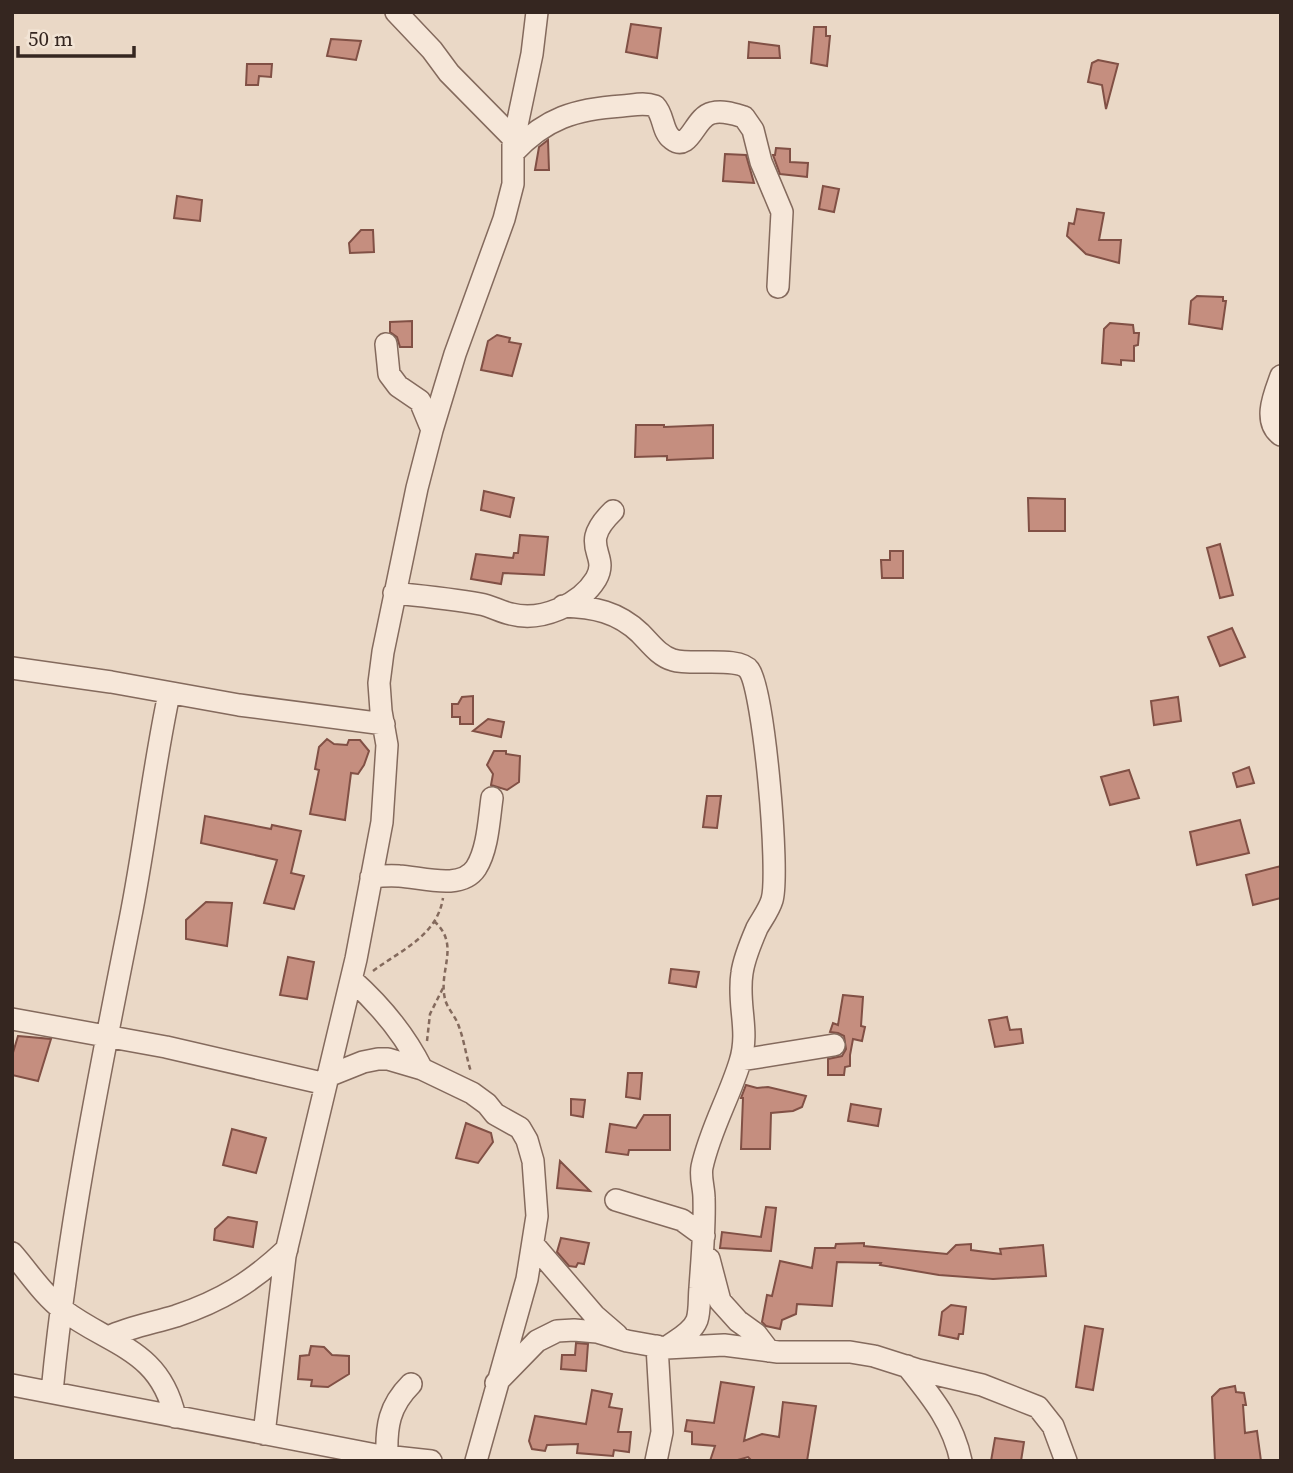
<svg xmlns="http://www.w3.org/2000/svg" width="1293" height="1473" viewBox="0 0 1293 1473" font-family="'Source Serif 4',serif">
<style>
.building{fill:#c58e7f;stroke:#815045;stroke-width:2}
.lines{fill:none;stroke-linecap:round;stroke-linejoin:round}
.minor-casing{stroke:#846a5d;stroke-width:24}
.path{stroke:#846a5d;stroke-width:2.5;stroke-dasharray:5 3.5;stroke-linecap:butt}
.minor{stroke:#f6e7d9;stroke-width:21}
</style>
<rect width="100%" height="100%" fill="#ead8c6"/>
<path class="building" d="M631,24L661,28L657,58L626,52Z
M814,27H826V36H830L827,66L811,63Z
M331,39L361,41L356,60L327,56Z
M749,42L779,46L780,58H748Z
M1098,60L1118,64L1106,109L1102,85L1088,82L1092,63Z
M247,64H272L271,77L259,76L258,85H246Z
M548,140L549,170H535L539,147Z
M776,148L790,149V162L808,163L807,177L780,174L773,155H775Z
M725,154L746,155L754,183L723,181Z
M823,186L839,189L834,212L819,209Z
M177,196L202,200L200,221L174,218Z
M1077,209L1104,213L1099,240H1121L1119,263L1086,254L1067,236L1069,223L1074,224Z
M361,230H373L374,252L350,253L349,243Z
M1197,296L1223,297V301H1226L1222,329L1189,324L1191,301Z
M412,321V347H400L397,337L390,332V322Z
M1110,323L1133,325L1134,333H1139L1138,345L1134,346V361L1121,360V365L1102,363L1104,329Z
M497,335L510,338L509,342L521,344L512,376L481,370L488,341Z
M636,425H664V427L713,425V458L667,460V456L635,457Z
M484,491L514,498L510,517L481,510Z
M1028,498L1065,499V531H1029Z
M520,535L548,537L544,575L503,573L501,584L471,579L476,554L513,558L514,553H518Z
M1220,544L1233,595L1220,598L1207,548Z
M890,551H903V578H882L881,560H890Z
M1232,628L1245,657L1220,666L1208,637Z
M473,696V724H460V717H452V704H458L462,697Z
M1178,697L1181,721L1154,725L1151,701Z
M488,719L504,722L501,737L473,731Z
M327,739L334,744L347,745L349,740H360L369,751L364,765L358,774L351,773L345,820L310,814L319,770L315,769L319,747Z
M494,751H506V754L520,756L519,782L507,790L491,785L493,774L487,765Z
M1249,767L1254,783L1237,787L1233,773Z
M1129,770L1139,798L1110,805L1101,777Z
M707,796H721L717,828L703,827Z
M205,816L271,829L272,825L301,831L291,873L304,876L294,909L264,903L277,860L201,843Z
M1240,820L1249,853L1197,865L1190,832Z
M1281,866V898L1253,905L1246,875Z
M206,902L232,903L227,946L186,939V920Z
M288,957L314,962L307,999L280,995Z
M671,969L699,972L696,987L669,983Z
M843,995L863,997L861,1026L865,1027L862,1041L853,1039L850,1055V1066L845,1067L844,1075H828V1059L842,1056L846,1049L844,1036L838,1033L830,1032L833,1023L838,1025Z
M1007,1017L1010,1030L1021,1029L1023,1043L995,1047L989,1020Z
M18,1036L51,1039L38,1081L12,1075V1056Z
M628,1073H642L640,1099L626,1097Z
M746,1085L757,1088L768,1087L806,1096L802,1107L793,1111L771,1113L770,1149H741L743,1098H741Z
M571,1099L585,1100L583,1117L571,1115Z
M851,1104L881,1109L878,1126L848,1121Z
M644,1115H670V1150H629L628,1155L606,1152L610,1124L636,1128Z
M466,1123L491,1133L493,1142L478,1163L456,1158Z
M232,1129L266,1138L256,1173L223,1165Z
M560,1161L590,1191L557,1188Z
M766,1207L776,1208L771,1251L720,1248L722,1232L761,1237Z
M228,1217L257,1222L253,1247L214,1240L215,1229Z
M561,1238L589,1243L584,1264L578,1263L576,1267L569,1266L557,1252Z
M864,1243V1246L947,1254L956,1245L971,1244V1250L1001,1254L1000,1249L1043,1245L1046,1276L993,1279L939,1275L880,1265L881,1263L837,1262L832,1306L797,1304L796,1314L782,1320L780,1329L766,1326L762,1322L767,1295L772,1296L780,1261L812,1268L815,1248H835L836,1244Z
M951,1305L966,1307L963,1334H959L958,1339L939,1335L942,1312Z
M1085,1326L1103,1329L1093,1390L1076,1387Z
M576,1343L588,1344L586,1371L561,1369L562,1355H575Z
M311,1346L324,1347L332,1355L349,1356V1374L328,1387L311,1386L312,1380L298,1379L300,1356L309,1355Z
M721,1382L754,1387L744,1441L762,1434L779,1437L783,1402L816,1406L807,1461H752L748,1457L734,1461H710L715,1446L692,1444V1432L685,1431L687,1420L714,1423Z
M1235,1386L1236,1392L1244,1393L1246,1405H1243L1245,1433L1257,1431L1261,1461H1215L1212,1397L1220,1389Z
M592,1390L612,1394L609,1407L622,1409L618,1432H631L629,1452L614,1450L613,1456L577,1453L578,1444L547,1445L545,1451L532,1449L529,1441L535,1416L586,1424Z
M995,1438L1024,1442L1021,1461H991Z"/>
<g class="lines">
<g class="minor-casing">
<path id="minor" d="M396,12L432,50L449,73L514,139
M513,153C545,118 576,109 622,106C634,105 644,102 655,106C664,115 662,132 672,139C690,153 694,117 712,113C723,110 734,114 744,117L753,130L761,162L782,212L778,287
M386,344L389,374L398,386L420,401L432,430
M1281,376C1275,393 1262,421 1281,435
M394,593C423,596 453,599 480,604C491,606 501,612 511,614C541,622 580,605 596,579C611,553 576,547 613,511
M563,606C594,607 618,612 640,633C650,643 659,656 673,660C692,666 739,656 749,670C764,691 780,873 772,900C769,910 762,919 757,928C751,942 744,958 742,973C737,1005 750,1030 740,1062C729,1098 710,1130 702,1167C700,1177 704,1188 704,1198C705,1228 702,1258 700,1288C699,1298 700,1311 697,1320C692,1333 676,1340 666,1348
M12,668L111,682L239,705L384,724
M371,877C380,876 390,875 399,876C421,877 461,891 476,868C488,849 489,819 492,798
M352,980C380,1005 405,1035 422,1069
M12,1019L166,1047L326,1084
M741,1060L834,1045
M328,1076L363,1062L378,1059H388L422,1069L472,1093L487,1104L495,1114L520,1128L527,1140L533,1161L537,1216L527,1279L476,1461
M616,1200L682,1220L704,1236
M533,1244L595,1316L617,1335
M12,1253C28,1271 43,1295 63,1310C111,1346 160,1349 175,1417
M709,1259L720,1301L738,1321L756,1334L769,1351
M108,1337C130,1327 153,1323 176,1316C221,1301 252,1282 287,1249
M907,1366C931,1396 953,1422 961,1461
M496,1383L537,1341L557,1331L574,1330L597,1332L627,1341L666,1348L724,1345L778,1352H850L874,1356L918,1370L982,1385L1038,1407L1053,1426L1066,1461
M12,1385L376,1455L431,1461
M52,1392C67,1233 99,1076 130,920C145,845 153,769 169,694
M264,1434L285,1256L356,959L382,822L387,745L381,711L379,683L383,652L417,488L432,430L455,354L504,219L513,184V144L532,54L537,12
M387,1456C386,1426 389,1406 411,1384
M656,1461L662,1432L657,1346"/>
</g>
<path class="path" d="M434,921C461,945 438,970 445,999C447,1008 455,1016 458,1024C464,1039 466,1056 471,1072
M373,971C401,950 437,936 443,898
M427,1041L430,1014L443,988"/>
<use href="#minor" class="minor"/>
</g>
<rect width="1293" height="1473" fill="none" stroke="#352620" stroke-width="28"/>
<path d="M18 46v10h116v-10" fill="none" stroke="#352620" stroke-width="3.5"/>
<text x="28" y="46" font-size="21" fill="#352620" stroke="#f2e4d5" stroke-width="5" paint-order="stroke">50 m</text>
</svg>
